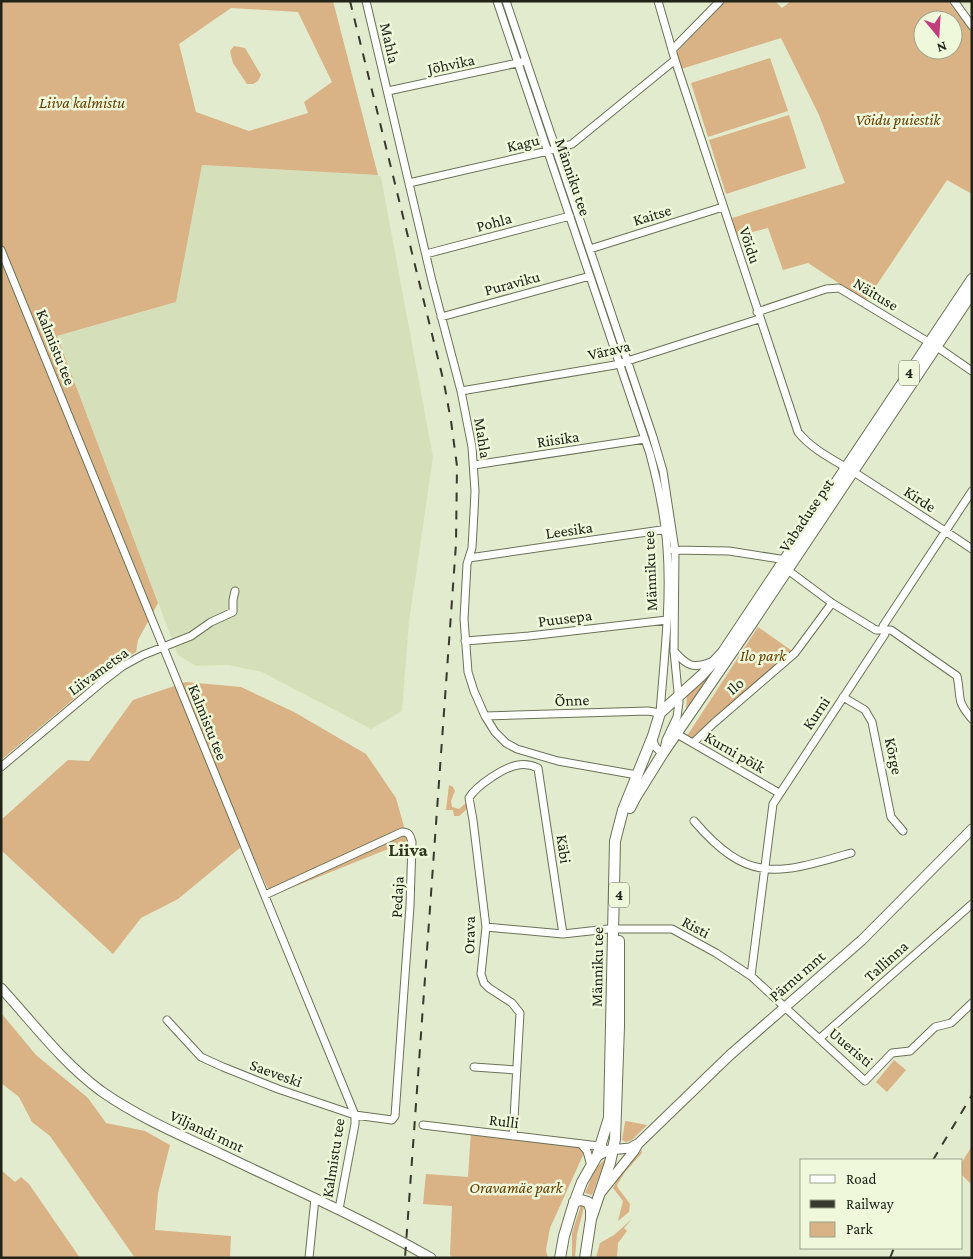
<svg xmlns="http://www.w3.org/2000/svg" width="973" height="1259" viewBox="0 0 973 1259" font-family="'Crimson Pro',serif">
<style>
.built{fill:#d5e0ba}
.green{fill:#d9b285;fill-rule:evenodd}
.lines{fill:none;stroke-linecap:round;stroke-linejoin:round}
.minor-casing{stroke:#6a7257;stroke-width:9}
.major-casing{stroke:#6a7257;stroke-width:11}
.highway-casing{stroke:#6a7257;stroke-width:12}
.minor{stroke:#fff;stroke-width:7}
.major{stroke:#fff;stroke-width:9}
.highway{stroke:#fff;stroke-width:10}
.rail{stroke:#36392c;stroke-width:2;stroke-dasharray:9 9;stroke-linecap:butt}
.labels{text-anchor:middle;dominant-baseline:central;stroke-width:5;stroke-linejoin:round;paint-order:stroke}
.shield{fill:#eff8da;stroke:#5e6352;stroke-width:1}
.shield-label{font-size:15px;font-weight:bold;fill:#202318}
.street-label{font-size:16px;fill:#202318;stroke:#eff8da}
.park-label{font-size:16px;font-style:italic;fill:#623d03;stroke:#eff8da}
.quarter-label{font-size:19px;font-weight:bold;fill:#2f361d;stroke:#eff8da}
</style>
<rect width="100%" height="100%" fill="#e2ebcd"/>
<path class="built" d="M202,165L378,175L381,177L433,457L409,622L402,711L371,729L262,672L228,665L196,666L178,655L57,336L176,302Z"/>
<path class="green" d="M1,1H333L378,175L202,165L176,302L57,336L158,603L138,640L136,652L113,666L1,760ZM231,8L298,12L332,82L304,102L308,113L249,131L196,112L179,44Z
M726,1H775L782,8L791,1H948L972,33V194L947,180L866,301L808,263L783,270L768,228L737,236L732,218L845,183L819,115L781,38L681,69L676,53ZM923,20H953V50H923Z
M234,46L245,48L261,75L258,81L253,84H247L233,63L230,51Z
M770,58L788,111L708,137L691,83Z
M789,115L806,168L726,194L709,140Z
M758,627L795,653L693,743L685,739Z
M717,667L687,710H686L687,695Z
M186,682L241,687L294,712L366,754L396,798L408,841L271,896L247,842L178,899L141,918L113,954L1,850V820L68,760L89,761L133,700Z
M449,785L453,787L455,791L451,801L452,807L459,809L467,802V809L459,816H454L453,810H446Z
M1,1013L36,1055L88,1098L106,1123L145,1131L170,1145L158,1193L155,1230L231,1236L230,1258H135L50,1136L32,1122L19,1097L1,1083Z
M894,1060L906,1070L887,1092L876,1082Z
M626,1121L647,1125L632,1140L626,1142L622,1140L625,1122Z
M471,1131L513,1136L581,1148L584,1153L550,1228L546,1250L548,1258H453L450,1255L452,1206L423,1204L426,1174L468,1177Z
M972,1146V1185L962,1175V1162Z
M642,1150V1153L625,1172L617,1185L618,1188L630,1204L629,1212L618,1221L623,1201L613,1188L620,1175Z
M606,1158L592,1195L585,1193L595,1169Z
M1,1170L15,1182L21,1177L29,1184L80,1258H1Z
M581,1205L584,1207L577,1234L575,1258H572V1233Z
M633,1218L624,1228L627,1231L618,1243L617,1258H596L600,1243L614,1235Z"/>
<g class="lines">
<g class="minor-casing">
<path id="minor" d="M366,1L432,281L461,391L472,447L475,491L474,512L472,548L467,564L464,619L468,672L474,691L485,716L495,732L506,743L517,749L558,761L637,775
M506,1L653,437L663,471L675,550L674,651L679,702L677,717L666,740L663,753C656,749 654,746 653,739
M658,1L675,60L798,432C814,452 839,462 860,476C897,500 935,524 972,549
M954,1L972,26
M672,50L720,1
M388,91L522,62
M409,183L548,151L572,144L675,60
M590,249L723,207
M1,250C119,538 236,827 355,1115V1124L339,1209
M426,254L570,216
M757,312L826,289L839,288L940,349L972,371
M441,317L590,276
M461,391L615,365L759,319
M474,465L645,439
M673,550L729,551L780,559L783,561
M469,558L668,529
M785,568L832,603L876,630H891L957,676C962,699 955,699 972,719
M465,641L529,636L667,620
M674,651C687,666 693,669 711,662
M843,697L865,710L872,722L891,817L903,831
M485,716L648,711L660,713C664,659 671,603 667,548C665,517 658,484 650,454L497,1
M677,734L779,793
M693,743L714,723L795,653L832,603
M1,767L102,682L123,666L143,655L191,636L211,622L233,612V600L235,591
M694,821C749,885 778,874 851,853
M486,927L563,934L608,929H672L716,953L751,976L865,1081L892,1053L910,1051L935,1027L951,1023L972,1003
M751,976L773,804L885,634L883,626L972,491
M167,1020L201,1057L223,1067L278,1089L355,1115L392,1120L395,1116L410,906L412,842C410,835 409,832 402,832L265,895
M819,1039L972,904
M474,1067L516,1070
M423,1125L599,1146L604,1148
M513,1136L520,1013L512,1003L489,988L484,983L481,974L486,927L473,820L469,798C476,786 504,767 518,765C525,764 532,765 538,768L563,934
M581,1144L587,1151L591,1166
M309,1258L315,1198"/>
</g>
<g class="major-casing">
<path id="major" d="M1,988C34,1024 62,1062 101,1091C138,1117 180,1135 221,1154C292,1188 363,1219 431,1258
M597,1156L609,1150L630,1148L639,1143L730,1055L862,940L972,829
M602,1191L634,1151L638,1144"/>
</g>
<g class="highway-casing">
<path id="highway" d="M630,808L635,798L663,753L750,626L972,293
M574,1202L581,1200L588,1202L591,1209V1218
M560,1258L564,1236L573,1206L582,1182L597,1156L609,1118L615,841L623,810L653,736L660,713L702,675L723,652L972,279
M585,1258L591,1219L610,1163L615,1139L619,1026V941"/>
</g>
<use href="#minor" class="minor"/>
<use href="#major" class="major"/>
<use href="#highway" class="highway"/>
<path class="rail" d="M350,1L444,383L451,421L457,466L456,544L405,1258
M933,1160L972,1095
M890,1258L894,1248"/>
</g>
<g class="labels">
<g class="shield">
<rect x="899" y="360.5" width="20" height="25" rx="4"/>
<rect x="609" y="882.5" width="20" height="25" rx="4"/>
</g>
<g class="shield-label">
<text x="909" y="373">4</text>
<text x="619" y="895">4</text>
</g>
<g class="street-label">
<text transform="translate(390 43) rotate(77)">Mahla</text>
<text transform="translate(451 64) rotate(-12)">Jõhvika</text>
<text transform="translate(523 143) rotate(-13)">Kagu</text>
<text transform="translate(573 177) rotate(71)">Männiku tee</text>
<text transform="translate(652 215) rotate(-17)">Kaitse</text>
<text transform="translate(494 222) rotate(-15)">Pohla</text>
<text transform="translate(750 245) rotate(72)">Võidu</text>
<text transform="translate(512 283) rotate(-15)">Puraviku</text>
<text transform="translate(876 294) rotate(31)">Näituse</text>
<text transform="translate(56 347) rotate(68)">Kalmistu tee</text>
<text transform="translate(609 350) rotate(-13)">Värava</text>
<text transform="translate(483 438) rotate(81)">Mahla</text>
<text transform="translate(558 439) rotate(-8)">Riisika</text>
<text transform="translate(920 499) rotate(33)">Kirde</text>
<text transform="translate(806 515) rotate(-56)">Vabaduse pst</text>
<text transform="translate(569 530) rotate(-8)">Leesika</text>
<text transform="translate(650 571) rotate(-92)">Männiku tee</text>
<text transform="translate(565 618) rotate(-7)">Puusepa</text>
<text transform="translate(98 671) rotate(-36)">Liivametsa</text>
<text transform="translate(735 686) rotate(-41)">Ilo</text>
<text transform="translate(572 700) rotate(-2)">Õnne</text>
<text transform="translate(816 713) rotate(-56)">Kurni</text>
<text transform="translate(208 722) rotate(68)">Kalmistu tee</text>
<text transform="translate(735 752) rotate(30)">Kurni põik</text>
<text transform="translate(894 756) rotate(78)">Kõrge</text>
<text transform="translate(564 849) rotate(82)">Käbi</text>
<text transform="translate(397 897) rotate(-87)">Pedaja</text>
<text transform="translate(696 927) rotate(28)">Risti</text>
<text transform="translate(469 935) rotate(-89)">Orava</text>
<text transform="translate(886 961) rotate(-42)">Tallinna</text>
<text transform="translate(597 967) rotate(-89)">Männiku tee</text>
<text transform="translate(797 976) rotate(-41)">Pärnu mnt</text>
<text transform="translate(851 1047) rotate(40)">Uueristi</text>
<text transform="translate(276 1073) rotate(20)">Saeveski</text>
<text transform="translate(504 1121) rotate(7)">Rulli</text>
<text transform="translate(207 1131) rotate(25)">Viljandi mnt</text>
<text transform="translate(333 1158) rotate(-81)">Kalmistu tee</text>
</g>
<g class="park-label">
<text x="82" y="102">Liiva kalmistu</text>
<text x="898" y="119">Võidu puiestik</text>
<text x="763" y="655">Ilo park</text>
<text x="516" y="1187">Oravamäe park</text>
</g>
<g class="quarter-label">
<text x="408" y="849">Liiva</text>
</g>
</g>
<rect width="973" height="1259" fill="none" stroke="#202318" stroke-width="5"/>
<rect x="800" y="1159" width="162" height="90" fill="#eff8da" stroke="#9ca38c"/>
<rect x="810" y="1175" width="25" height="8" fill="#ffffff" stroke="#9ca38c"/>
<text x="846" y="1184" font-size="15" fill="#202318">Road</text>
<rect x="810" y="1200" width="25" height="8" fill="#36392c" stroke="#9ca38c"/>
<text x="846" y="1209" font-size="15" fill="#202318">Railway</text>
<rect x="810" y="1222" width="25" height="15" fill="#d9b285" stroke="#9ca38c"/>
<text x="846" y="1234" font-size="15" fill="#202318">Park</text>
<g transform="translate(938 35) rotate(162)"><circle r="24" fill="#eff8da" stroke="#9ca38c"/>
<path d="M0-4L9 19L0 12L-9 19Z" fill="#c33c7c"/>
<text y="-8" font-size="14" font-weight="bold" text-anchor="middle" fill="#202318">N</text>
</g>
</svg>
